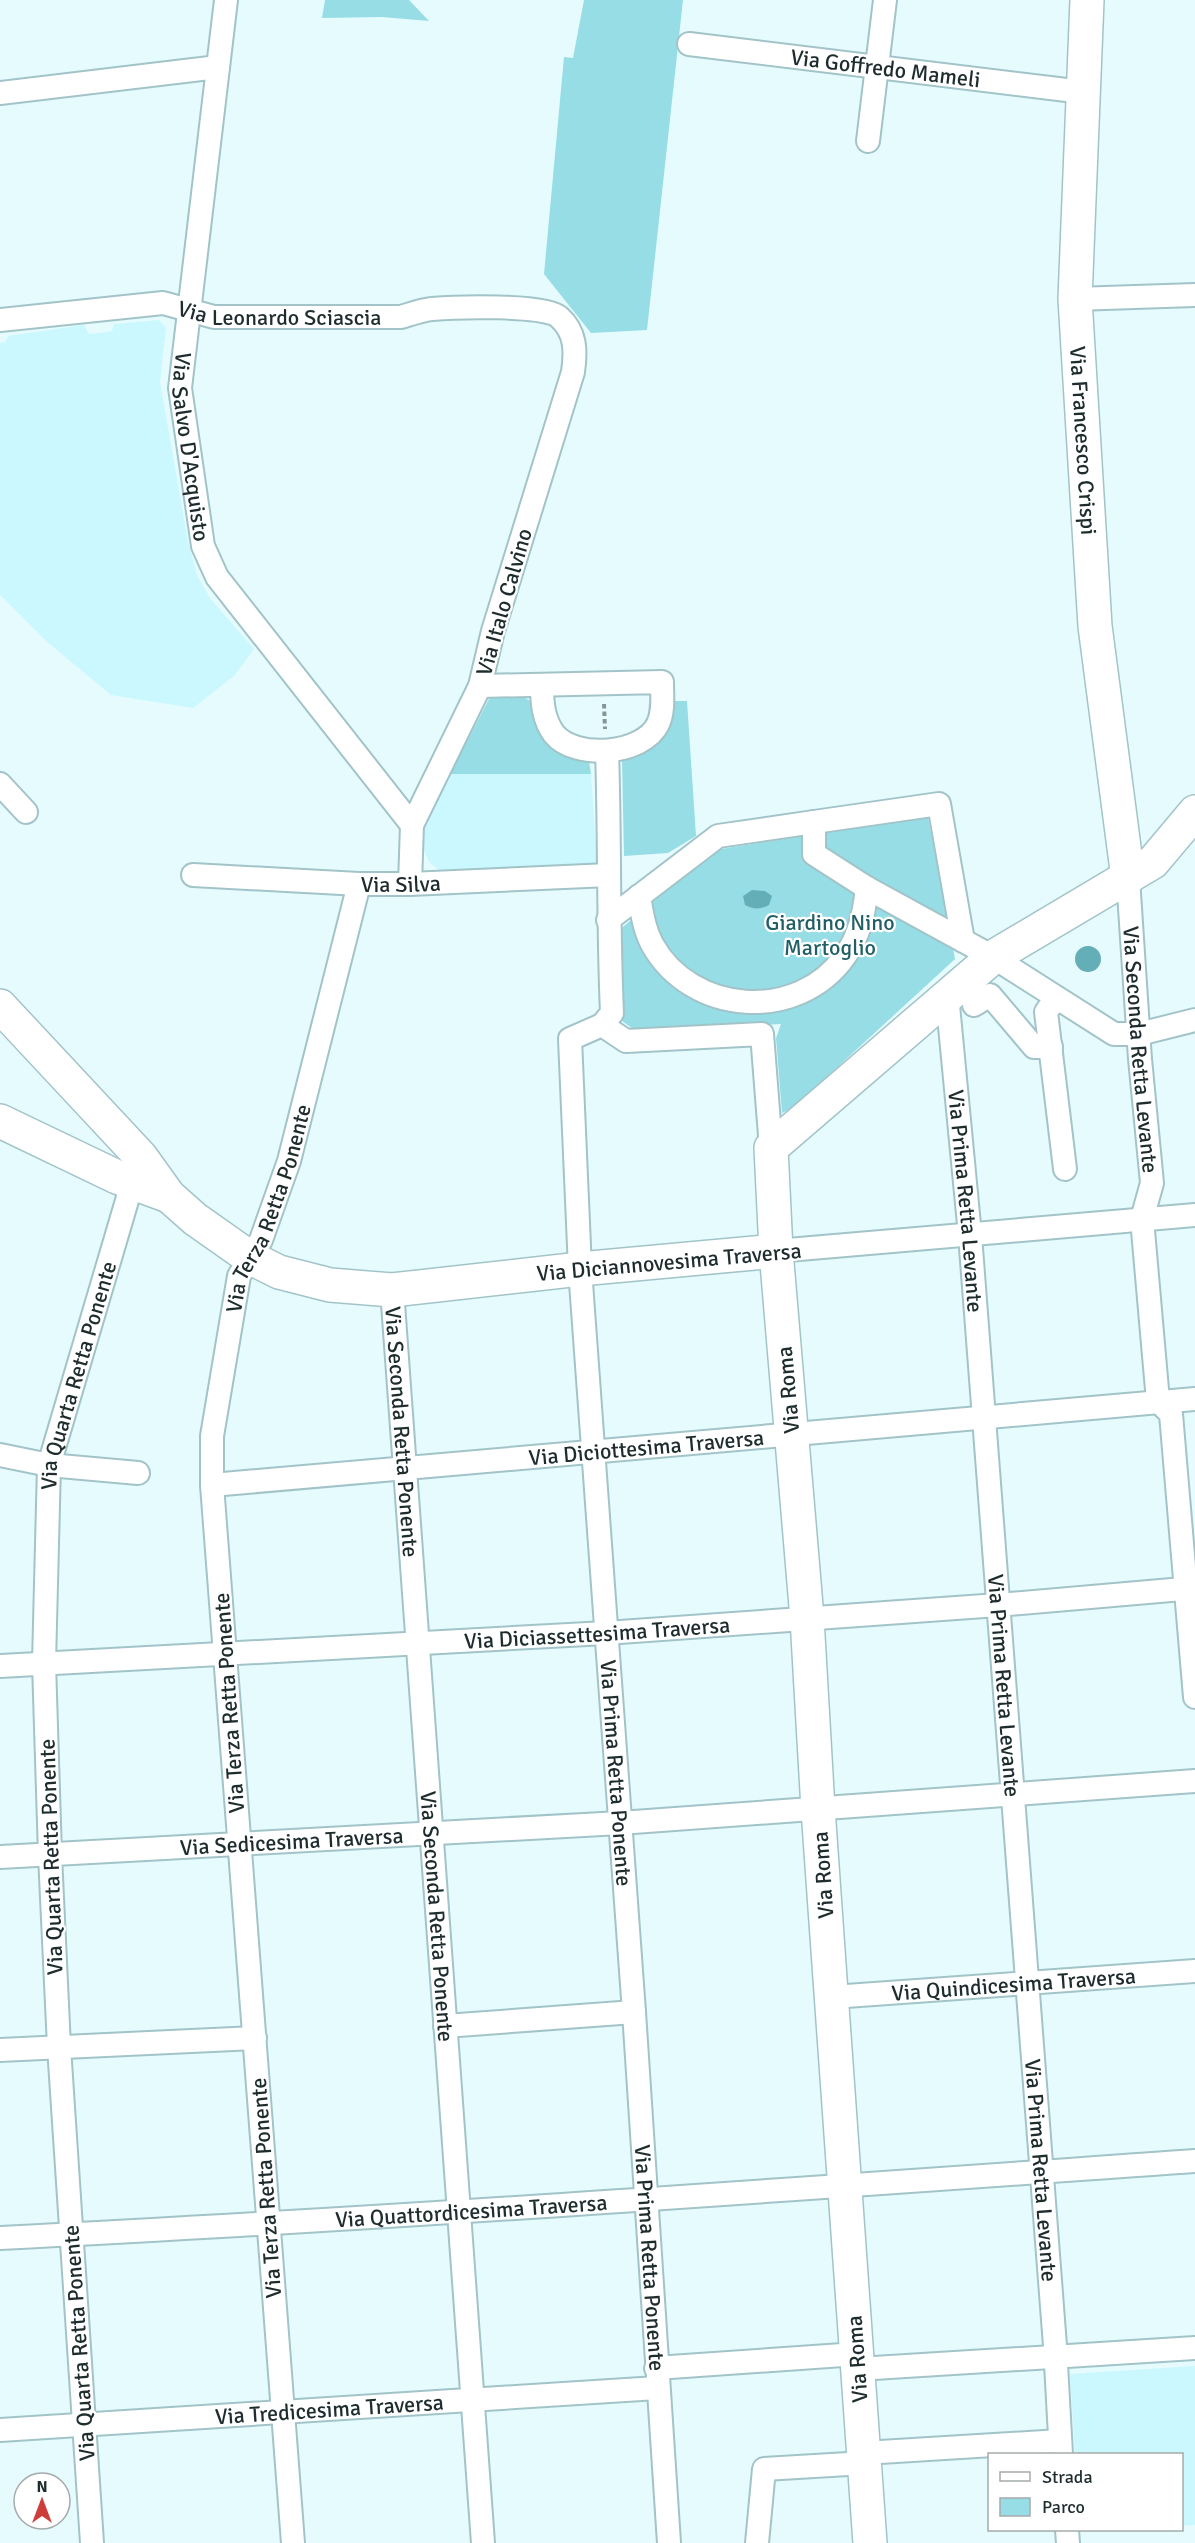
<svg xmlns="http://www.w3.org/2000/svg" width="1195" height="2543" viewBox="0 0 1195 2543" font-family="Signika,sans-serif">
<style>
.built{fill:#caf8fe}
.green{fill:#96dde6}
.water{fill:#64aeb7}
.lines{fill:none;stroke-linecap:round;stroke-linejoin:round}
.street-casing{stroke:#a2c4c9;stroke-width:26}
.secondary-casing{stroke:#a2c4c9;stroke-width:36}
.path{stroke:#849598;stroke-width:4;stroke-dasharray:4.5 3;stroke-linecap:butt}
.street{stroke:#fff;stroke-width:22}
.secondary{stroke:#fff;stroke-width:33}
.labels{text-anchor:middle;dominant-baseline:central;stroke-width:4.5;stroke-linejoin:round;paint-order:stroke}
.street-label{font-size:22px;fill:#1e2c2e;stroke:#fff}
.park-label{font-size:22px;fill:#215e66;stroke:#fff}
</style>
<rect width="100%" height="100%" fill="#e6fbfe"/>
<path class="built" d="M159,320L166,328L160,382L188,542L197,575L209,597L254,649L234,676L193,708L111,695L46,641L0,595V343L5,342L8,336L84,325L89,334L101,333L112,331L114,324Z
M450,774H591L597,864L440,871L429,862L423,847V831L426,819Z
M1195,2366V2525L1182,2526V2454H1075L1070,2374Z"/>
<path class="green" d="M325,0H409L429,21L382,17L322,18Z
M584,0H683L647,330L591,333L544,274L564,57L573,58Z
M495,695L523,697L529,700L536,712L589,761L591,774H450L489,699Z
M670,701H687L696,836L668,853L624,856L622,759Z
M928,817L955,959L793,1108L782,1113L776,1038L781,1024L636,1031L622,1021L617,932L714,850Z"/>
<path class="water" d="M752,890L765,891L772,896L769,905C760,910 753,909 745,905L743,896Z
M1075 959a13 13 0 1 1 26 0a13 13 0 1 1-26 0Z"/>
<g class="lines">
<g class="street-casing">
<g id="street">
<path id="s1" d="M226,0L180,388L203,546L217,577L412,825"/>
<path id="s2" d="M689,44L1083,92"/>
<path d="M0,93L218,67"/>
<path d="M868,141L885,0"/>
<path d="M1075,299L1195,295"/>
<path id="s3" d="M0,320L163,303L214,317H401C411,314 422,310 432,309C454,307 546,304 559,317C576,332 576,351 573,372L493,631L480,686L412,825L410,884"/>
<path d="M480,686L662,682C662,696 664,711 658,724C643,755 575,760 554,734C543,719 542,702 542,685"/>
<path id="s4" d="M607,751C610,839 608,926 612,1013L602,1025L570,1039L580,1269L634,2012L669,2543"/>
<path d="M0,784L26,812"/>
<path id="s5" d="M193,875L359,884H410L609,875"/>
<path id="s6" d="M1128,878L1140,1059L1152,1183L1142,1219L1158,1401L1171,1414L1195,1697"/>
<path d="M639,896C642,913 644,929 652,944C691,1015 798,1023 845,956C860,935 864,913 867,888"/>
<path d="M608,920L718,836L814,822"/>
<path d="M963,941L939,804L814,822V854L867,888L993,957L1114,1034H1139L1195,1020"/>
<path id="s7" d="M947,995L970,1235L1055,2346L1061,2454"/>
<path d="M1056,998L1046,1012L1065,1169"/>
<path d="M974,1005L990,995L1034,1047H1051"/>
<path d="M602,1025L626,1041L762,1034L771,1148"/>
<path d="M776,1251L1195,1215"/>
<path id="s8" d="M392,1290L483,2543"/>
<path d="M0,1455L49,1465L138,1473"/>
<path id="s9" d="M212,1485L1195,1399"/>
<path id="s10" d="M0,1666L606,1633L998,1605L1195,1588"/>
<path id="s11" d="M0,1857L620,1823L1195,1781"/>
<path id="s12" d="M832,1997L1195,1971"/>
<path d="M445,2026L634,2012"/>
<path d="M0,2050L255,2038"/>
<path id="s13" d="M0,2238C399,2218 797,2189 1195,2161"/>
<path d="M656,2368L857,2354"/>
<path d="M858,2369L1195,2348"/>
<path id="s14" d="M0,2430L657,2388"/>
<path d="M864,2453L1060,2441"/>
<path d="M1067,2530L1068,2543"/>
<path id="s15" d="M92,2543L59,2047L50,1855L44,1663L49,1465L136,1170"/>
<path id="s16" d="M293,2543L212,1485V1436L239,1276L261,1240L289,1161L359,884"/>
<path d="M757,2543L764,2469L865,2463"/>
</g>
</g>
<g class="secondary-casing">
<g id="secondary">
<path id="s17" d="M1087,0L1075,299L1095,626L1128,878"/>
<path d="M0,1006L141,1157L169,1196L195,1219L249,1257L279,1272L330,1285L392,1290L580,1269L776,1251"/>
<path d="M0,1121L117,1177L169,1196"/>
<path d="M870,2543L818,1809L807,1618L776,1251L771,1148L993,957L1153,862L1195,812"/>
</g>
</g>
<path class="path" d="M604,704L605,729"/>
<use href="#street" class="street"/>
<use href="#secondary" class="secondary"/>
</g>
<g class="labels">
<g class="street-label">
<text stroke="none"><textPath href="#s2" startOffset="198">Via Goffredo Mameli</textPath></text>
<text stroke="none"><textPath href="#s3" startOffset="282">Via Leonardo Sciascia</textPath></text>
<text stroke="none"><textPath href="#s17" startOffset="441">Via Francesco Crispi</textPath></text>
<text stroke="none"><textPath href="#s1" startOffset="450">Via Salvo D'Acquisto</textPath></text>
<text transform="translate(504 602) rotate(-74)">Via Italo Calvino</text>
<text stroke="none"><textPath href="#s5" startOffset="208">Via Silva</textPath></text>
<text stroke="none"><textPath href="#s6" startOffset="172">Via Seconda Retta Levante</textPath></text>
<text stroke="none"><textPath href="#s7" startOffset="207">Via Prima Retta Levante</textPath></text>
<text stroke="none"><textPath href="#s16" startOffset="1346">Via Terza Retta Ponente</textPath></text>
<text transform="translate(669 1262) rotate(-5)">Via Diciannovesima Traversa</text>
<text stroke="none"><textPath href="#s15" startOffset="1173">Via Quarta Retta Ponente</textPath></text>
<text transform="translate(788 1390) rotate(-95)">Via Roma</text>
<text stroke="none"><textPath href="#s8" startOffset="142">Via Seconda Retta Ponente</textPath></text>
<text stroke="none"><textPath href="#s9" startOffset="436">Via Diciottesima Traversa</textPath></text>
<text stroke="none"><textPath href="#s10" startOffset="598">Via Diciassettesima Traversa</textPath></text>
<text stroke="none"><textPath href="#s7" startOffset="693">Via Prima Retta Levante</textPath></text>
<text transform="translate(229 1703) rotate(-94)">Via Terza Retta Ponente</text>
<text stroke="none"><textPath href="#s4" startOffset="1048">Via Prima Retta Ponente</textPath></text>
<text stroke="none"><textPath href="#s11" startOffset="292">Via Sedicesima Traversa</textPath></text>
<text transform="translate(51 1857) rotate(-92)">Via Quarta Retta Ponente</text>
<text transform="translate(823 1875) rotate(-94)">Via Roma</text>
<text stroke="none"><textPath href="#s8" startOffset="628">Via Seconda Retta Ponente</textPath></text>
<text stroke="none"><textPath href="#s12" startOffset="182">Via Quindicesima Traversa</textPath></text>
<text stroke="none"><textPath href="#s7" startOffset="1179">Via Prima Retta Levante</textPath></text>
<text transform="translate(266 2188) rotate(-94)">Via Terza Retta Ponente</text>
<text stroke="none"><textPath href="#s13" startOffset="472">Via Quattordicesima Traversa</textPath></text>
<text stroke="none"><textPath href="#s4" startOffset="1534">Via Prima Retta Ponente</textPath></text>
<text transform="translate(79 2343) rotate(-94)">Via Quarta Retta Ponente</text>
<text transform="translate(857 2359) rotate(-94)">Via Roma</text>
<text stroke="none"><textPath href="#s14" startOffset="330">Via Tredicesima Traversa</textPath></text>
</g>
<g class="park-label">
<text x="830" y="922">Giardino Nino<tspan x="830" dy="25">Martoglio</tspan></text>
</g>
</g>
<rect x="988" y="2453" width="195" height="78" fill="#ffffff" stroke="#a5abab" stroke-width="1.5"/>
<rect x="1000" y="2472" width="30" height="9" fill="#ffffff" stroke="#a5abab" stroke-width="1.5"/>
<text x="1042" y="2483" font-size="18" fill="#1e2c2e">Strada</text>
<rect x="1000" y="2498" width="30" height="18" fill="#96dde6" stroke="#a5abab" stroke-width="1.5"/>
<text x="1042" y="2513" font-size="18" fill="#1e2c2e">Parco</text>
<g transform="translate(42 2501)"><circle r="28" fill="#ffffff" stroke="#a5abab" stroke-width="1.5"/>
<path d="M0-4.5L10 22L0 15L-10 22Z" fill="#cd3e3a"/>
<text y="-9" font-size="16" font-weight="bold" text-anchor="middle" fill="#1e2c2e">N</text>
</g>
</svg>
